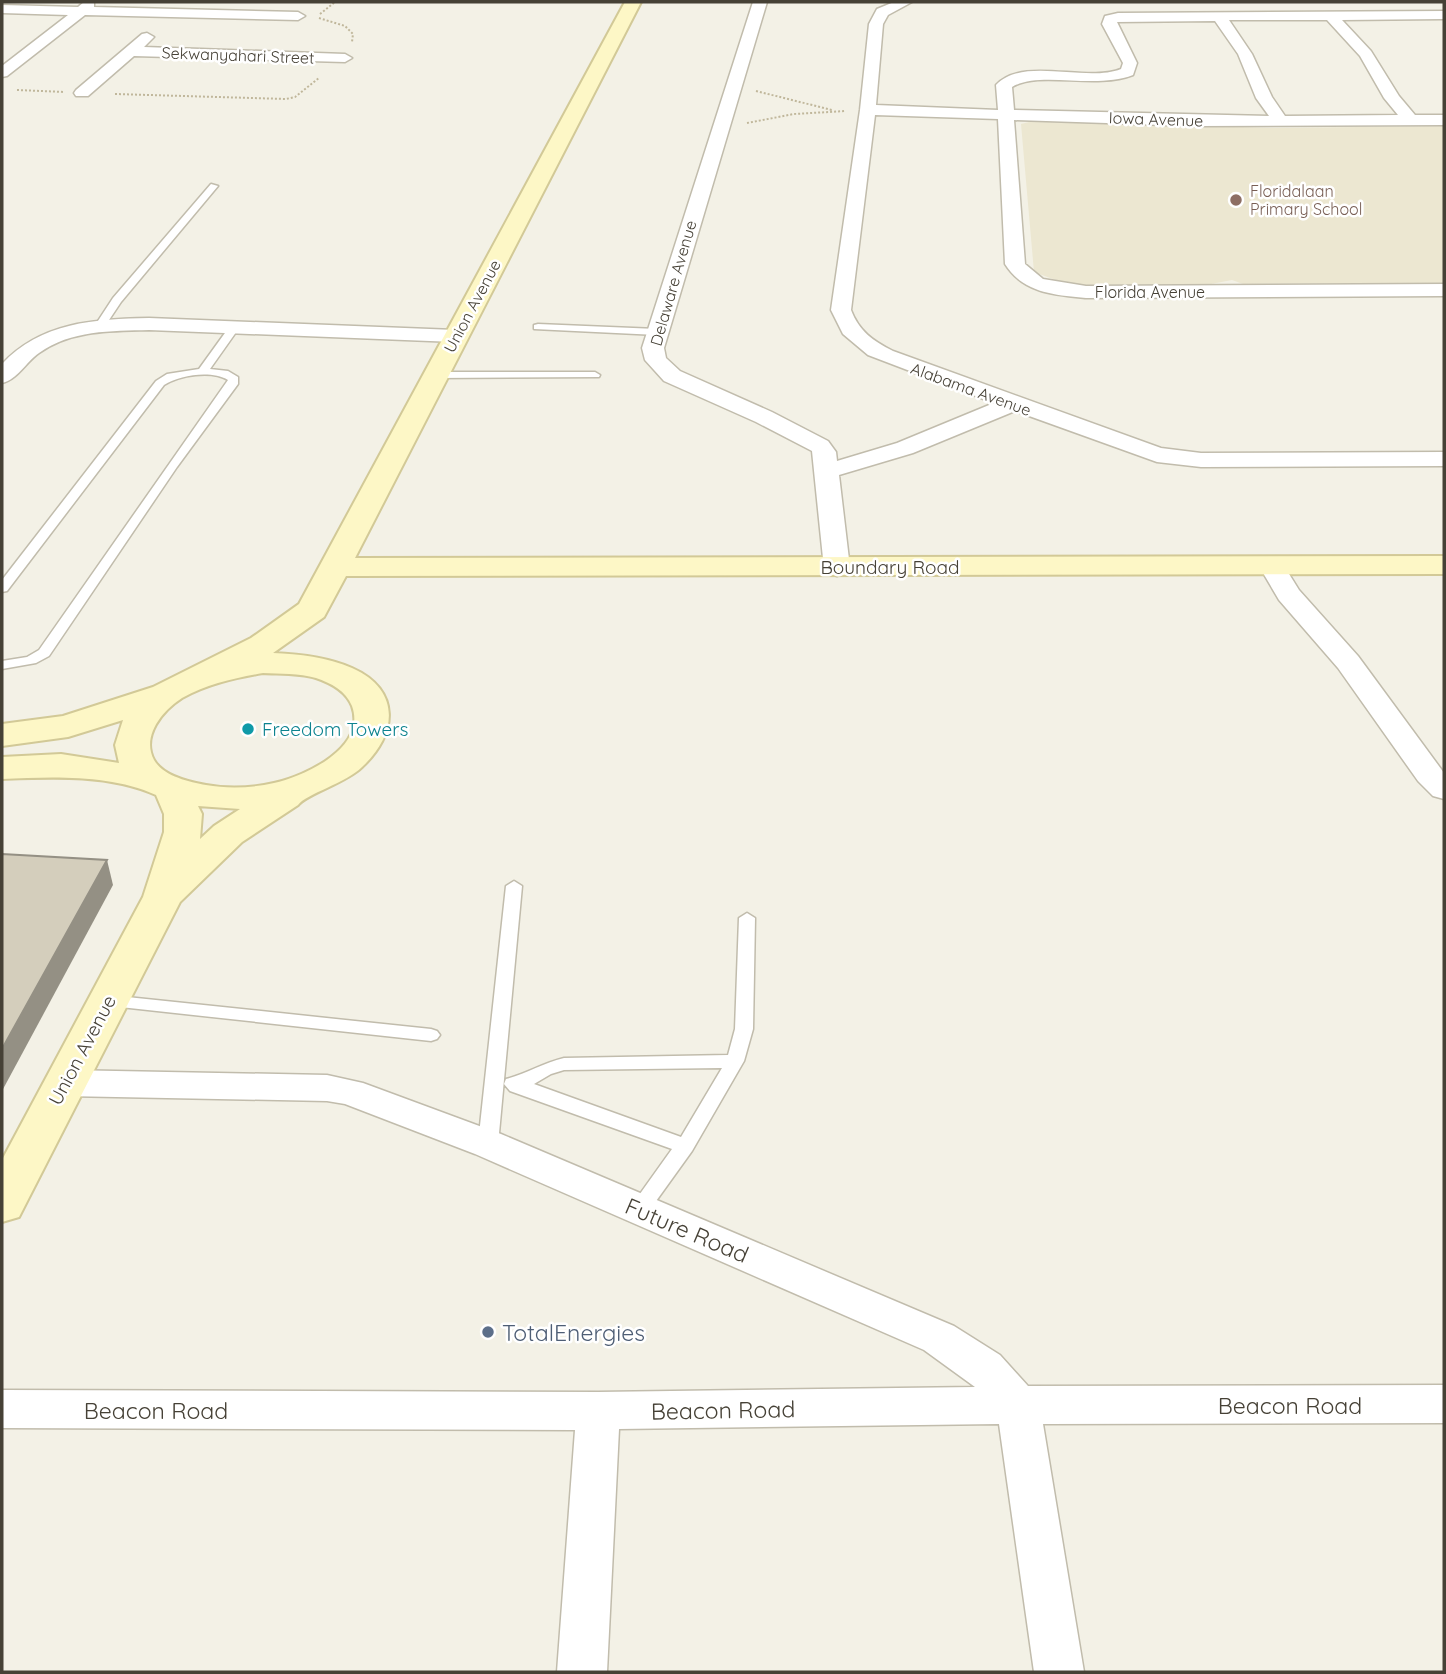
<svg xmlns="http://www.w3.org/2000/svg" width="1446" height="1674" viewBox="0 0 1446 1674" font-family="Quicksand,sans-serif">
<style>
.education{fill:#ece7d1}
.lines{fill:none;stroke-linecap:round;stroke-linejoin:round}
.lane-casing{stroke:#c1bcac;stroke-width:3}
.street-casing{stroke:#c1bcac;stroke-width:3}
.secondary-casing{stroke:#d2c997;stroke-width:4}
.path{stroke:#c0b79b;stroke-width:2;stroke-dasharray:2 2;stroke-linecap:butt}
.lane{fill:#fff;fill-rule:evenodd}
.street{fill:#fff;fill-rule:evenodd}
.secondary{fill:#fdf7c6;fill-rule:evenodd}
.shaded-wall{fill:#949084}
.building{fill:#d4cebc;stroke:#949084;stroke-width:2}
.education-dot{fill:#8d6e63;stroke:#fff;stroke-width:2.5}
.culture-dot{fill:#0f9aa8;stroke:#fff;stroke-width:2.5}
.service-dot{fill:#5c6f8a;stroke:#fff;stroke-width:2.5}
.labels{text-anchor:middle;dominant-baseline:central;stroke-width:5;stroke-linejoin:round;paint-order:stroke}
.far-street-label{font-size:16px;fill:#464136;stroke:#fff}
.far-education-label{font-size:16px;fill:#785e54;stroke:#fff;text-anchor:start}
.street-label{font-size:19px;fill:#464136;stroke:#fff}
.culture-label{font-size:19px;fill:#0d838f;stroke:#fff;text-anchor:start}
.near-street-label{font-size:23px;fill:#464136;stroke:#fff}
.near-service-label{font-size:23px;fill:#4e5e75;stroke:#fff;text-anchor:start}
</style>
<rect width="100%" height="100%" fill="#f3f1e6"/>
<path class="education" d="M1037,120L1274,128L1444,126V283L1243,284L1232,280L1211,284L1069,285L1034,272L1021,124Z"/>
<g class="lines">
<g class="lane-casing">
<path id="lane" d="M211,184L218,186L121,302L103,329H95L94,327L113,298Z
M538,324L657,329L662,332L657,335L534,329V325Z
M230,326L239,328L210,369L228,371L238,377V384L177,467L49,656L36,663L2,669V661L27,657L39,650L228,380C211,370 180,375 164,385L7,591L2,592V580L156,381L167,374L199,369Z
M595,372L600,375L599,377L435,378L430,375L435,372Z
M514,881L522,886L498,1144L495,1149L488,1151L481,1149L478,1144L506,886Z
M747,913L755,918L753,1029L744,1061L692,1151L646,1215L639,1218L632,1215L629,1210L632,1205L672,1149L510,1091L504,1084L506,1079C526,1074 543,1063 564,1058L728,1055L735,1029L739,918ZM722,1068L681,1137L534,1084L551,1074L564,1070Z
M108,995L431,1029L437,1031L440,1035L437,1039L431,1041L102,1005L99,1001L102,997Z"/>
</g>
<g class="street-casing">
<path id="street" d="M84,2H94V7L298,12L305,16L298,20L85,15L7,76L2,77V66L68,15L2,13V5L78,7Z
M753,2H767L664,348L666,358L680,371L772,412L828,441L836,452L837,461L897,443L994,403L868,355L843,334L831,310L860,110L869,24L877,9L894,2H912L888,15L883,24L876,105L998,110L996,85C1023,56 1086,83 1121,69L1123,63L1102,24L1105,16L1118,13L1444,11V19L1342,20L1371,51L1399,96L1415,115H1444V125L1197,126L1014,120L1025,264L1043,279L1086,286L1444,284V296L1086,298C1054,295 1023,293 1005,264L998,119L875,115L851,310C859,331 873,341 893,351L1161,448L1201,453L1444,452V466L1201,467L1157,462L1015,411L913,453L839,475L850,568L846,573L837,576L828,573L824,568L812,451L756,422L664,381L645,360L642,348ZM1229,20H1327L1360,56L1384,98L1398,115L1285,116L1272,97L1252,54ZM1215,21L1238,54L1256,98L1269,116L1014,110L1012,87C1040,70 1094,90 1133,75L1137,63L1117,22Z
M147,33L154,37L144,47L345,54L352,58L345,62L134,56L88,96H76L74,93L76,90L142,34Z
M149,318L455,330L462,332L465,336L462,340L455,342L149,330C111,331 71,330 39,353C26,362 17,380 2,383V364C41,322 95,319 149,318Z
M1272,558L1281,561L1299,590L1358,656L1444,773V799L1433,796L1418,781L1338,668L1279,600L1259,566L1263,561Z
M65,1070L327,1075L363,1083L501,1134L954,1326L1000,1355L1028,1386L1444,1385V1423L1043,1424L1084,1672H1034L999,1424L619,1429L607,1672H557L575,1430L2,1428V1390L598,1392L975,1387L924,1350L475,1154L345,1104L327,1101L65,1096L52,1092L47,1083L52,1074Z"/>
</g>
<g class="secondary-casing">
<path id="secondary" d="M625,2H641L355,558L1444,556V574L346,576L324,617L273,653C299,654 327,657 352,668C402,690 397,735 362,767C346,783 306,794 298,805L242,842L180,902L19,1217L2,1222V1160L143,897L164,832V814L156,795C109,774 52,777 2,779V757L61,754L119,763L115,745L123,720L68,737L2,746V724L63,716L153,687L251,638L299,604ZM263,673C280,674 299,673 316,678C331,683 346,691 352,706C367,747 306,776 274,783C252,788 228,789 206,785C189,782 163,776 154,760C141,736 163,710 182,698C207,684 235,678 263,673ZM198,806L240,809L214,826L200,839L202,814Z"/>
</g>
<path class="path" d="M320,14L335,2
M319,18L345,26L353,34L352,42
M17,90L64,92
M756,91L832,110
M115,94L286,99L295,97L319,78
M747,123L794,114L846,111"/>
<use href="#lane" class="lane"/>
<use href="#street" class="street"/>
<use href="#secondary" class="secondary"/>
</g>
<path class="shaded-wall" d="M107,860L113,885L2,1091V1049Z"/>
<path class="building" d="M2,854L107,860L2,1049Z"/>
<circle class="education-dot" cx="1236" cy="200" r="7"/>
<circle class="culture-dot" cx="248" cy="729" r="7"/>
<circle class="service-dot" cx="488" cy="1332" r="7"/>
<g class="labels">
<g class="far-street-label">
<text transform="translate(238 55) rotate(2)">Sekwanyahari Street</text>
<text transform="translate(1156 119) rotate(2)">Iowa Avenue</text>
<text transform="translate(673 283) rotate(-74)">Delaware Avenue</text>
<text x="1150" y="292">Florida Avenue</text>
<text transform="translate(472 306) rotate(-62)">Union Avenue</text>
<text transform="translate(971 389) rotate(20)">Alabama Avenue</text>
</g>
<g class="far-education-label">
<text x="1250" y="191">Floridalaan<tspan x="1250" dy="18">Primary School</tspan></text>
</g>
<g class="street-label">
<text x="890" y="567">Boundary Road</text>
<text transform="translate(82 1050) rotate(-62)">Union Avenue</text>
</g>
<g class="culture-label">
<text x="262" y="729">Freedom Towers</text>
</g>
<g class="near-street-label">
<text transform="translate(687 1230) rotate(23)">Future Road</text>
<text x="1290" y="1405">Beacon Road</text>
<text x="156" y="1410">Beacon Road</text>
<text transform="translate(723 1410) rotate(-1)">Beacon Road</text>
</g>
<g class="near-service-label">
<text x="502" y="1332">TotalEnergies</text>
</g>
</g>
<rect width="1446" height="1674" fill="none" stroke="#464136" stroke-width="7"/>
</svg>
